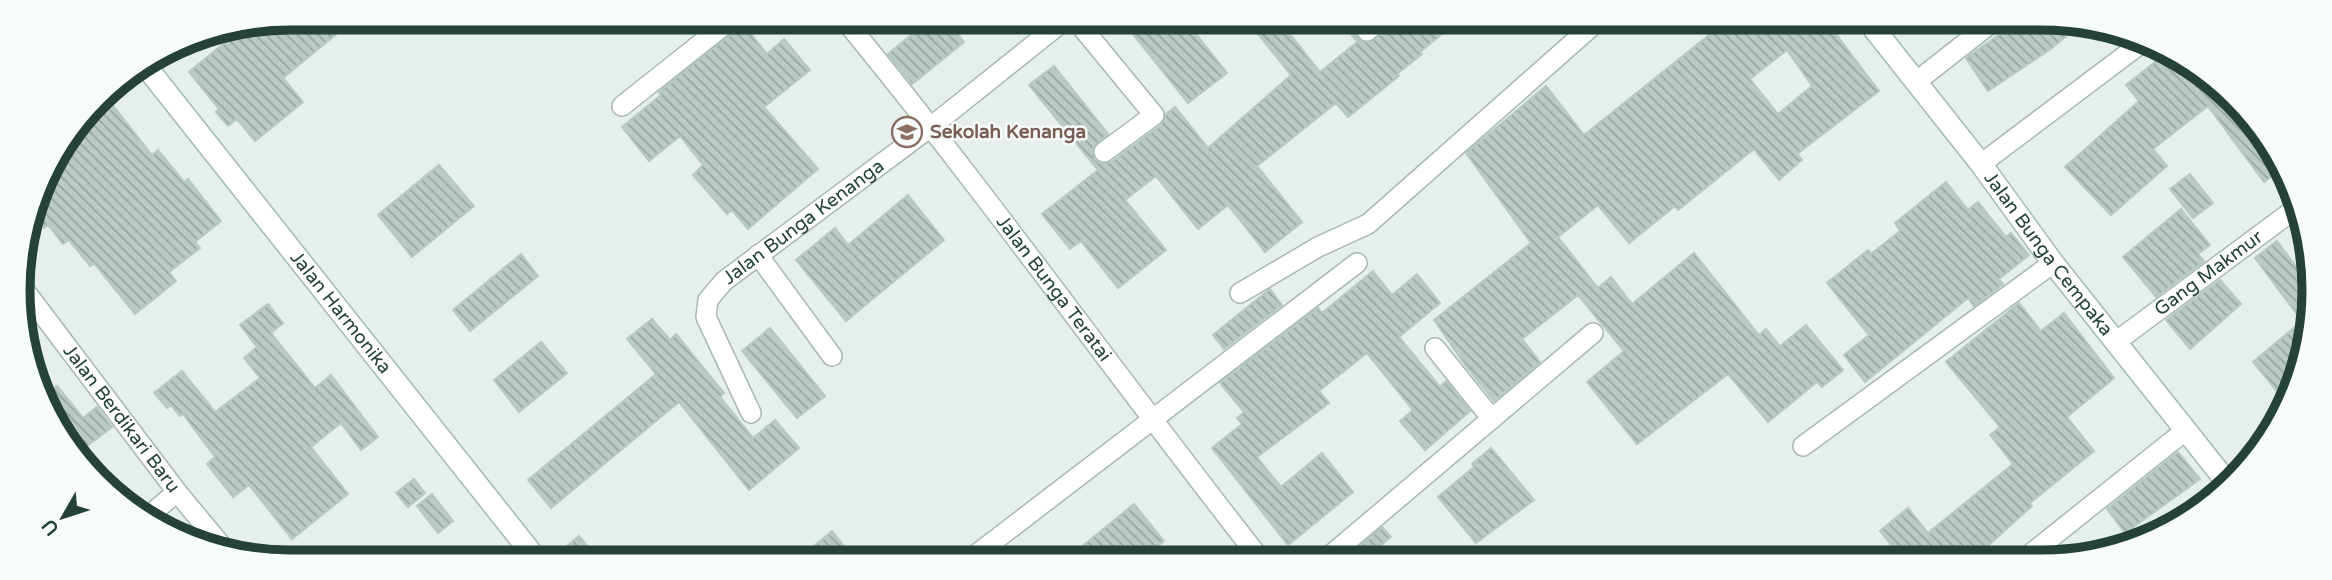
<svg xmlns="http://www.w3.org/2000/svg" width="2332" height="580" viewBox="0 0 2332 580" font-family="'Varela Round',sans-serif">
<style>
.building{fill:url(#building-back-hatch);stroke:#b8c9c2;stroke-width:2;fill-rule:evenodd}
.lines{fill:none;stroke-linecap:round;stroke-linejoin:round}
.street-casing{stroke:#a8b8b2;stroke-width:22}
.secondary-casing{stroke:#a4bbb3;stroke-width:24}
.street{stroke:#fff;stroke-width:19}
.secondary{stroke:#fff;stroke-width:21}
.labels{text-anchor:middle;dominant-baseline:central;stroke-width:5;stroke-linejoin:round;paint-order:stroke}
.education-label{font-size:19px;font-weight:bold;fill:#785e54;stroke:#f7fbf9;text-anchor:start}
.street-label{font-size:19px;fill:#24423a;stroke:#f7fbf9}
.rim{fill:none;stroke:#24423a;stroke-width:9}
</style>
<defs>
<pattern id="building-back-hatch" width="6" height="6" patternUnits="userSpaceOnUse" patternTransform="scale(1.75)"><rect width="6" height="6" fill="#bbcac4"/><path d="M-1 5l2 2M0 0l6 6M5-1l2 2" fill="none" stroke="#98a6a0"/></pattern>
</defs>
<rect width="100%" height="100%" fill="#e6efeb"/>
<path class="building" d="M290,18H356L283,78L303,102L255,141L237,119L228,126L216,112L219,109L189,72L244,27Z
M932,18H945L964,42L912,84L888,54Z
M1151,19H1184L1227,73L1188,103L1132,33Z
M1246,19H1278L1320,72L1357,42L1339,19H1362L1356,26L1355,34L1358,39L1369,43L1389,28L1393,19H1460L1420,52L1422,54L1397,74L1399,76L1348,117L1336,103L1257,166L1302,222L1265,252L1228,205L1198,229L1156,176L1125,200L1166,250L1118,288L1081,241L1070,249L1042,214L1098,170L1029,85L1054,66L1108,134L1093,148L1094,159L1100,163L1111,162L1161,125L1166,114L1175,107L1208,148L1291,75Z
M1696,19L1811,20L1817,28L1826,21L1879,91L1797,154L1802,160L1779,180L1754,149L1678,210L1675,206L1629,243L1598,205L1558,237L1598,288L1611,277L1632,304L1694,253L1759,335L1766,329L1780,346L1806,325L1843,370L1822,387L1817,382L1768,422L1728,374L1637,444L1587,382L1624,351L1578,295L1522,339L1540,362L1494,401L1465,365L1434,320L1531,243L1466,153L1546,86L1584,135L1709,35ZM1787,50L1812,86L1778,114L1750,79Z
M2020,20L2083,22L2052,48L1988,91L1966,58Z
M743,24L767,54L784,39L810,70L764,107L818,169L748,229L732,210L727,214L693,175L703,165L680,136L649,161L622,127L661,95L659,92Z
M2169,51L2179,54L2217,88L2231,107L2235,104L2258,124L2281,169L2264,182L2208,106L2153,149L2167,166L2111,215L2065,167L2139,101L2126,85Z
M104,94L152,155L158,150L184,182L188,179L221,221L195,242L200,248L169,272L176,281L135,314L94,263L90,266L69,240L63,244L48,225L44,228L33,215L45,170L78,140L73,134Z
M439,165L474,206L412,257L378,215Z
M2190,174L2213,203L2193,218L2170,189Z
M1946,182L1968,210L1978,202L2006,237L2011,233L2029,255L1999,279L2003,284L1974,306L1968,298L1865,382L1844,355L1869,335L1827,283L1868,250L1871,254L1900,231L1895,223Z
M908,195L944,240L846,321L796,260L835,228L848,245Z
M2181,209L2210,245L2198,254L2204,261L2156,297L2123,257Z
M2277,241L2309,284L2312,326L2298,372L2276,390L2253,362L2302,321L2255,258Z
M521,254L538,276L470,331L453,310Z
M1373,271L1392,295L1417,274L1440,303L1399,337L1440,387L1446,381L1470,411L1425,450L1400,421L1413,410L1367,353L1319,391L1329,403L1257,457L1281,487L1322,453L1353,492L1288,545L1212,448L1242,424L1237,418L1244,412L1220,383L1318,308L1322,313Z
M2220,280L2241,304L2190,349L2166,320Z
M1270,289L1282,305L1224,349L1213,335Z
M2019,303L2041,331L2064,313L2114,378L2067,417L2094,451L2030,503L2032,506L1972,560H1903L1880,531L1908,508L1928,533L2013,464L1990,435L2000,427L1946,362Z
M268,304L283,323L271,333L315,388L331,375L378,437L361,450L341,423L311,447L348,494L292,539L249,485L233,497L207,464L215,457L183,414L180,416L171,405L167,408L154,393L182,371L215,412L260,378L244,358L257,347L240,325Z
M652,319L670,340L676,334L724,393L720,397L753,438L775,420L799,448L749,490L679,402L551,508L528,480L656,374L627,339Z
M770,328L825,396L797,418L742,351Z
M541,342L567,373L519,412L494,380Z
M57,386L83,418L97,407L112,427L74,456L44,396Z
M1491,448L1534,500L1476,543L1438,497L1474,467L1472,464Z
M2178,452L2200,479L2125,533L2107,509Z
M414,479L425,493L408,507L396,493Z
M432,494L453,521L438,533L417,506Z
M1134,504L1164,541L1141,560H1091L1080,548Z
M1382,527L1391,537L1363,560H1344Z
M832,531L855,560H797Z
M579,536L599,560H550Z"/>
<g class="lines">
<g class="street-casing">
<g id="street">
<path id="s1" d="M843,18C988,194 1120,381 1261,560"/>
<path d="M1075,19L1154,115L1104,152"/>
<path d="M1367,31L1381,19"/>
<path d="M1917,81L1995,20"/>
<path d="M622,106L733,18"/>
<path d="M1981,164L2143,42"/>
<path d="M758,255L832,356"/>
<path id="s2" d="M19,283L177,492L226,551"/>
<path d="M1240,293L1318,247L1368,224L1600,19"/>
<path id="s3" d="M2117,341L2299,206"/>
<path d="M1435,348L1492,419"/>
<path id="s4" d="M751,413L706,317L708,300L724,281L932,126L1066,19"/>
<path d="M1803,446L2053,263"/>
<path d="M145,519L177,492"/>
<path d="M969,560L1357,263"/>
<path d="M1325,560L1593,333"/>
<path d="M2023,560L2186,430"/>
</g>
</g>
<g class="secondary-casing">
<g id="secondary">
<path id="s5" d="M1867,20L1981,164L2053,263L2230,486"/>
<path id="s6" d="M144,64L537,560"/>
</g>
</g>
<use href="#street" class="street"/>
<use href="#secondary" class="secondary"/>
</g>
<defs>
<g id="school-ring" transform="scale(1.575)"><circle r="9.5" fill="#f7fbf9" stroke="#8d6e63" stroke-width="1.5"/><path d="M0-5L7-2L0 1L-7-2ZM-4 1L0 2.5L4 1V4Q0 6-4 4Z" fill="#8d6e63"/></g>
</defs>
<g fill-rule="evenodd">
<use href="#school-ring" x="907" y="132"/>
</g>
<g class="labels">
<g class="education-label">
<text x="930" y="132">Sekolah Kenanga</text>
</g>
<g class="street-label">
<text stroke="none"><textPath href="#s4" startOffset="247">Jalan Bunga Kenanga</textPath></text>
<text stroke="none"><textPath href="#s5" startOffset="296">Jalan Bunga Cempaka</textPath></text>
<text stroke="none"><textPath href="#s3" startOffset="114">Gang Makmur</textPath></text>
<text stroke="none"><textPath href="#s1" startOffset="343">Jalan Bunga Teratai</textPath></text>
<text stroke="none"><textPath href="#s6" startOffset="317">Jalan Harmonika</textPath></text>
<text stroke="none"><textPath href="#s2" startOffset="170">Jalan Berdikari Baru</textPath></text>
</g>
</g>
<path d="M0 0H2332V580H0ZM290 30H2042A260 260 0 0 1 2302 290V290A260 260 0 0 1 2042 550H290A260 260 0 0 1 30 290V290A260 260 0 0 1 290 30Z" fill="#f7fbf9" fill-rule="evenodd"/>
<path class="rim" d="M290 30H2042A260 260 0 0 1 2302 290V290A260 260 0 0 1 2042 550H290A260 260 0 0 1 30 290V290A260 260 0 0 1 290 30Z"/>
<g transform="translate(63 517) rotate(231)" stroke="#f7fbf9" stroke-width="5" paint-order="stroke">
<path d="M0-5L12 26L0 18L-12 26Z" fill="#24423a"/>
<text y="-10" font-size="19" font-weight="bold" text-anchor="middle" fill="#24423a">U</text>
</g>
</svg>
